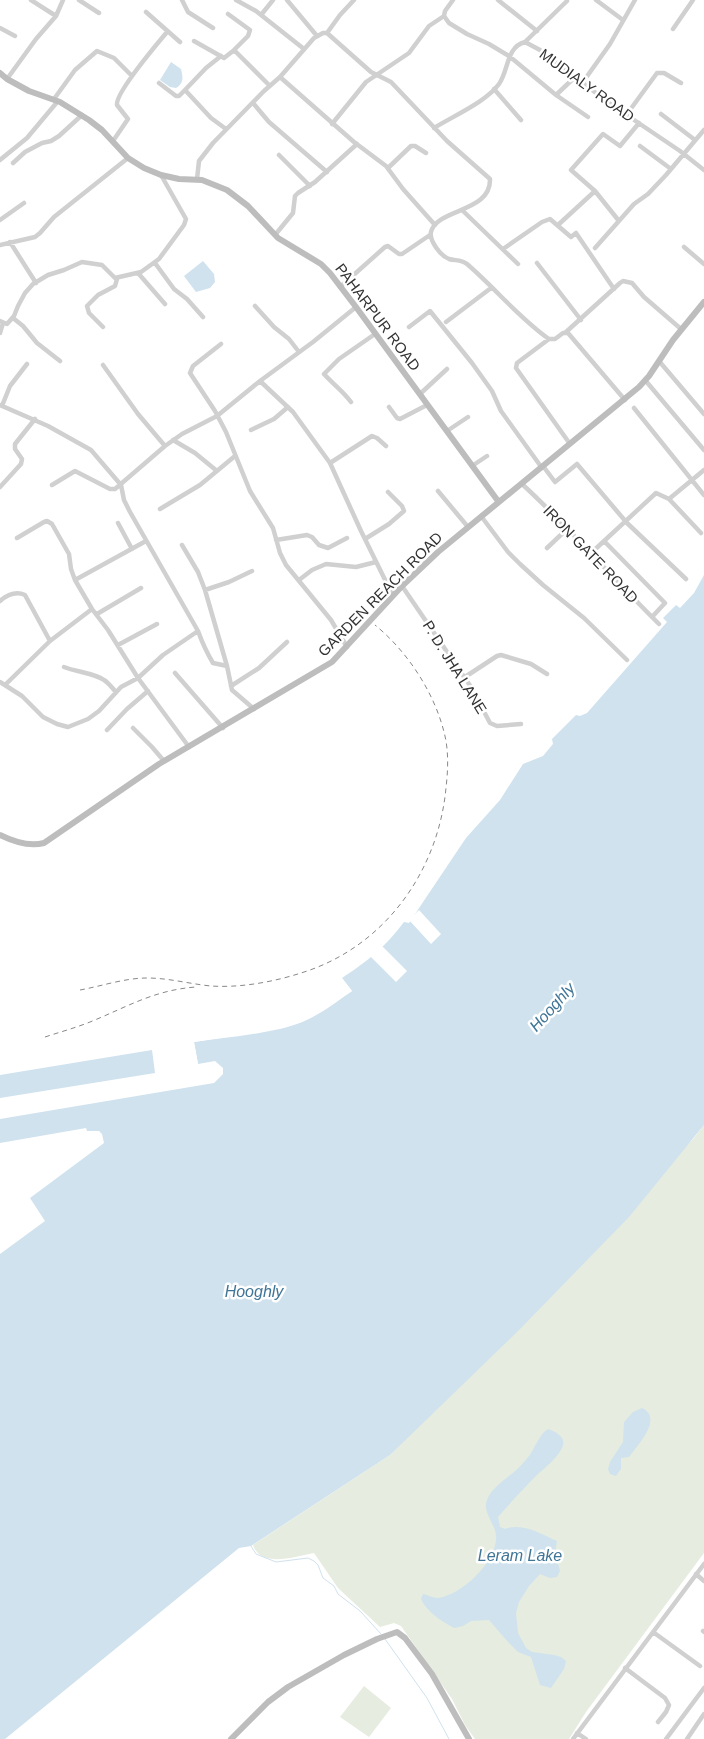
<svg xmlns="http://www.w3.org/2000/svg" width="704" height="1739" viewBox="0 0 704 1739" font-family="Arial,sans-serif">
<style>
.green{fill:#e6ecdf}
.water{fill:#cfe2ee}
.pier{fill:#fff}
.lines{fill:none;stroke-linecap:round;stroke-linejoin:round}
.stream{stroke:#cfe2ee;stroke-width:1}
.street{stroke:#d0d0d0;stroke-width:4.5}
.secondary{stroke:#bdbdbd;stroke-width:6}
.rail{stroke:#888;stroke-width:1;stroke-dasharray:5 4;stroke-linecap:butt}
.labels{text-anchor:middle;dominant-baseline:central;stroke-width:5;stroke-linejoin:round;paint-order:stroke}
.street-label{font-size:15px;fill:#333;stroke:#fff}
.water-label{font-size:16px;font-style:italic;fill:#3f7597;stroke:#fff}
</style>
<rect width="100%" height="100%" fill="#fff"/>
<path class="green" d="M704,1125V1553L586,1712L569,1739H475L465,1725L452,1699L401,1626L394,1623L380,1627L338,1588L314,1553C296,1556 261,1569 253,1545L390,1455L694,1138Z
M364,1686L391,1708L369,1737L340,1717Z"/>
<path class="water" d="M171,62L181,69C183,78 184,83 176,88L170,87L160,80Z
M203,261L214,274L215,282L210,288L196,292L184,276Z
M704,575V1125L629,1217L520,1329L390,1455L251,1546L239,1548L5,1739H0V1254L45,1221L30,1198L104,1143L102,1134L99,1131H87L86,1128L0,1143V1119L214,1083L223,1074V1068L215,1061L198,1064L194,1042C226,1037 273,1034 302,1022C320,1015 336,1002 352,991L342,978C368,961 385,947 404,922L409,923L466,838L500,800L523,764L543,756L553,744L552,739L576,715L580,716L587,713L667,622L663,618L676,605L680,608L694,593Z
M152,1050L155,1073L0,1098V1075Z
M642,1408C664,1418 637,1446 629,1457L621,1458V1469L616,1476L610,1474L608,1469L610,1462L623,1442L624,1422L633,1412Z
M548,1429C557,1432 567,1438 562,1448C557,1458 546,1467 538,1474C524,1488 511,1502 498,1517L500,1527L505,1529C523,1522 541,1534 557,1541L555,1553L560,1571L557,1577L550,1578L540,1574L529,1586L519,1602L516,1613L518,1633L526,1648L532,1652L554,1655L561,1657L566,1661L564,1669L551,1688L540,1685L531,1657L518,1652L508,1642L489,1620L471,1621L463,1626L454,1628C441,1621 427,1612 421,1599L423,1594C428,1595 433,1598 438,1598C461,1596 499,1560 496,1535C495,1524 482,1511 487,1500C491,1489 504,1480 513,1473C519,1468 524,1462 529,1456C535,1448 540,1433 548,1429Z"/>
<path class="pier" d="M419,910L441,934L431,944L409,920Z
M381,945L407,971L396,982L370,956Z
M342,978L352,991L320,1012L302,1022L283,1028L194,1042L198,1064L195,1065L192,1042L193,1040L282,1026L301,1020L319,1010L348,990L340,979Z"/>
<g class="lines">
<path class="stream" d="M251,1546L256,1554L276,1562L308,1558L314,1561L318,1565L323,1578L334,1586L338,1594L360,1611L381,1634
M385,1639L427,1698L449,1739"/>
<path class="street" d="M31,0L56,16
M79,0L99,13
M182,0L188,12L213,28
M236,0L256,11L304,49
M287,0L317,36
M453,0L445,11L444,16L449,23L467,34L489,44L509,56L556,95L588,117
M498,0L537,31
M596,0L623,20
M146,12L180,42
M228,14L250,30L248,36L233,51
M261,15L273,0
M0,28L15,36
M673,29L693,0
M327,33L340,15L354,0
M194,41L224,58L233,51L236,52L270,86
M525,42L567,1
M280,77L354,142L386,166L403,189L435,225
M7,79L36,39L56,16L63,0
M583,82L610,44L635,0
M159,83L176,96H179L185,90L211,118L226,129
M494,89L521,120
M185,90L206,68L221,56
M556,95L575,77
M54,99L75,70L97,51L114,58L132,76
M253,103L269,122L327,172
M627,114L657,73H664L681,83
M661,114L695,140
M332,124L366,82L409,53L429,26L444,16
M434,128C453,116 486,102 499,84C509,70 506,47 525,42L540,50L609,103L680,151L704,170
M113,141L128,119L117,105C115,93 157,44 167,32
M640,146L671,169
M279,155L310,186
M0,160L27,138L58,101
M13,163L25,152L42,143L51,141L59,136L82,115
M388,168L411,146H415L426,153
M197,179L199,161L213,143L264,91L280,77L314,38L323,33H327L371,72L391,82L447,141L490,179C491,213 437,208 431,232C429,241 441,256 449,259C455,261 461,259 467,264C495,288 519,318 549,339H555L563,333H568L625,400
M462,210L518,264
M0,220L24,203
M619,221L595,191L571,170L603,134L620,146L639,123
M558,225L595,191
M275,235L293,213L295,196L298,193L315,182L357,144
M10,242L36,283
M0,245L35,237L40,233L54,217L128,158
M684,247L704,264
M595,248L634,204L648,194L666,175L704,130
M503,249L542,222L550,219L571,237L576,233L614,289
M155,263L174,289L187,299L203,317
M537,263L581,320
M138,273L165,304
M340,287L385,247L388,246L399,254H402L430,235
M255,306L274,327L289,339L299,352
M13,318L23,326L37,343L60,361
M0,321L7,324L14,316L18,306L25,293L33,284L48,275L64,270L82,262L102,265L115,278L141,272L159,259L184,225L186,219L161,175
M446,322L491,288
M103,327L89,313L87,306L98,295L115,286L117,279
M409,327L430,311L472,363L492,391L501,411L542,468
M566,332L620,283L623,281L632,283L644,297L681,329
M0,333L3,323
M549,339L517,363L516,368L570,444
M221,344L193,366L190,373L215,411L226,432L250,491L273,528L280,553L286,565L331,620L347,647
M659,361L704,414
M103,365L138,414L165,446
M645,380L704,450
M260,381L293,412L330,463L361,531L393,596
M420,394L447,369
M351,402C343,391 333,384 324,374L339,359L375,334
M0,405L48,426L91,450L121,485L124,500L130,512L198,631C202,642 207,653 213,663L227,666
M2,406L10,386L27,364
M389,407L397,418L400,419L427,405
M634,408L704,495
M251,430L274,419L288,407
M447,431L468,417
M173,440L195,453L217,471
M330,463L372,436L377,438L386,446
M472,466L487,456
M543,466L555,482L577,464L627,523L686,579
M522,484C570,528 612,578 659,624
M52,485L75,471L110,489H115L165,446L182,434L217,416L260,381L313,342L356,307
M0,487L21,464L22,459L15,449V444L35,419
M438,491L468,527
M669,499L701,533
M160,509L200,485L235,456
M481,516L508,552L520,564L543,585L584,618L627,660
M118,523L132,549
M17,538L44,522L47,521L52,524L69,554L71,569L75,580L92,609L108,630L138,678L189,747
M365,539L389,524L404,511L402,506L388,492
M276,540L307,535L312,537L319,545L328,548L347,538
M604,541L665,603L652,617
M182,545L198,572L205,590L227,666L232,690L254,709
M547,548L567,529
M590,554L656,493L669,499L704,470
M75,580L146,541
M299,580L312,570L326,564L356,567L376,562
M402,586L471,687L490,723L497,726L521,724
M205,590L229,582L252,571
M0,601C7,595 16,591 25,595L50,641
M97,614L141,588
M118,645L157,624
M64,667C76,672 94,673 104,680C109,683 112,688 116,692
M175,673L223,728
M465,677L497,656L501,655L531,664L547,674
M0,682L22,696L43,717L57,724L68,727L88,719L99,711L121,687L138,678L163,655L198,631
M5,685L50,641L92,609
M231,686L259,668L287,642
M133,728L152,747L164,761
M107,730L127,709L148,691
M696,1574L704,1581
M703,1631L704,1632
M653,1632L700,1666
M625,1668L665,1698L669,1705L666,1712L658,1722
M577,1733L586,1739
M573,1739L704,1564
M666,1739L704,1688
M687,1739L704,1714"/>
<path class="secondary" d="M0,73L7,79L29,91L60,102L89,120L102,130L128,158L144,168L161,175L179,179L202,180L227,190L248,206L278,238L321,264L330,273L356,307L498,501
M0,835C14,842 29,847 44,843L159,764L332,662L402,586L438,552L639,387L649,376L673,340L704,302
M231,1739L268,1702L288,1687L344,1655L377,1639L397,1632L405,1638L432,1674L469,1739"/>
<path class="rail" d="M80,990C102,986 125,978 147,978C169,978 190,984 211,986C240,988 273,982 301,973C383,948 438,873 446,788C448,770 449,750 444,732C434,692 407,651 375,625
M45,1037C60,1032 75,1028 90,1022C127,1007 154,990 196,987"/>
</g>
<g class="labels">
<g class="street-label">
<text transform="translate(587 85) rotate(36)">MUDIALY ROAD</text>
<text transform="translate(378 317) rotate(53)">PAHARPUR ROAD</text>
<text transform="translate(591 554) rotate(46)">IRON GATE ROAD</text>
<text transform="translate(380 594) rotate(-45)">GARDEN REACH ROAD</text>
<text transform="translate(455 667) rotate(58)">P. D. JHA LANE</text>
</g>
<g class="water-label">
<text transform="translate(552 1007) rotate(-48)">Hooghly</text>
<text x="254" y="1291">Hooghly</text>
<text x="520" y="1555">Leram Lake</text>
</g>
</g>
</svg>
